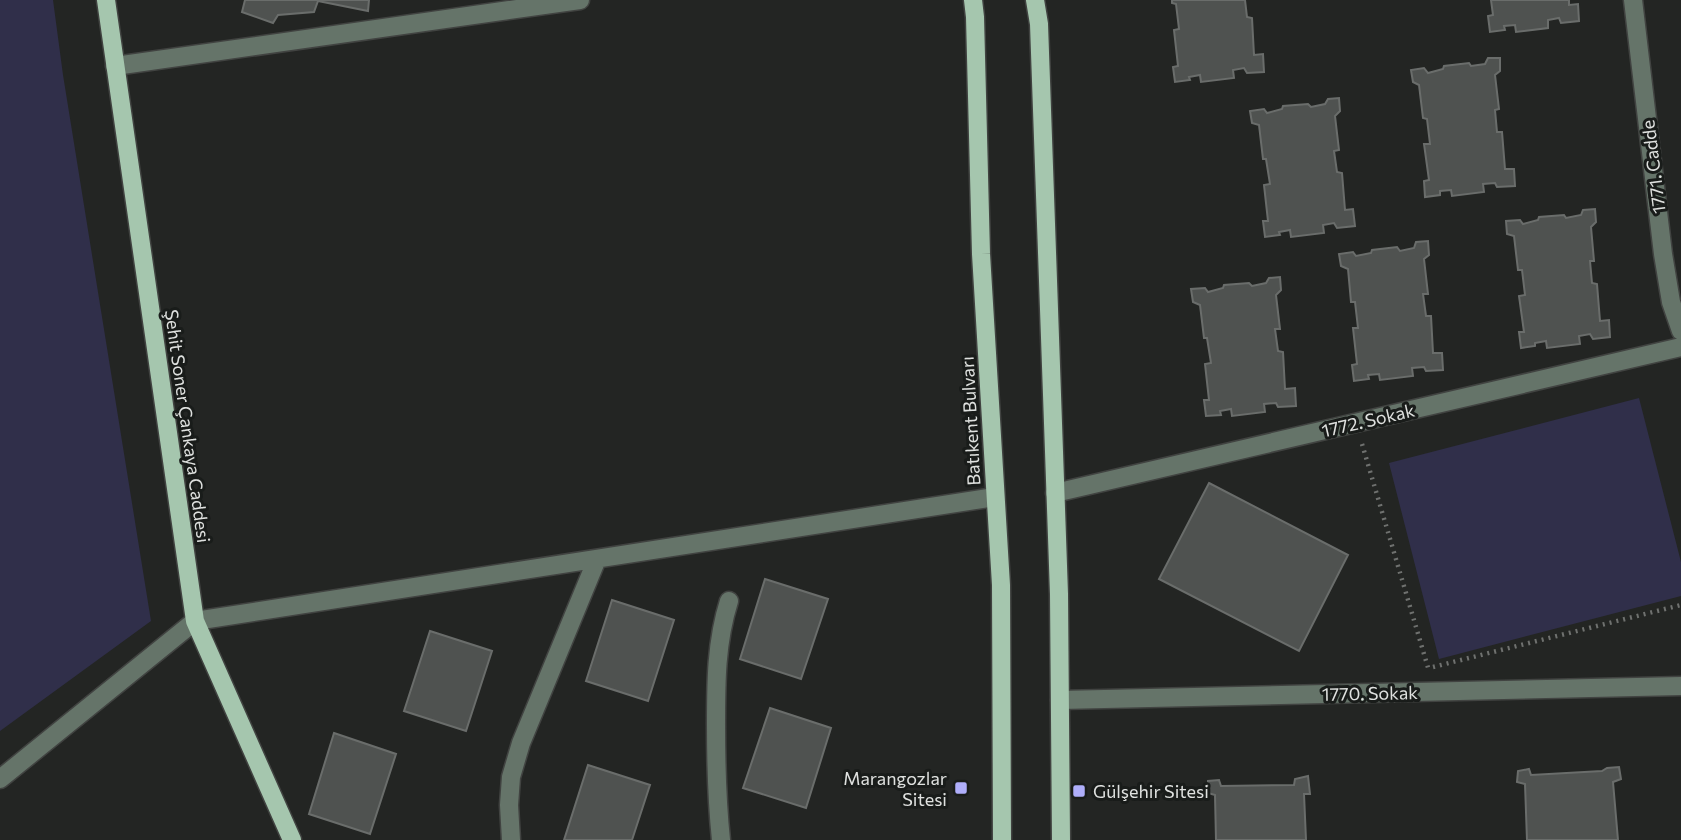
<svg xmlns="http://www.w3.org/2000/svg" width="1681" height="840" viewBox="0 0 1681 840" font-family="Commissioner,sans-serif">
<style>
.green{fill:#302f4a}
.building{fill:#4f5250;stroke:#6a6d6b;stroke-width:2}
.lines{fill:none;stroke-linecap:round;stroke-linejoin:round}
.minor-casing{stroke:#414341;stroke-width:21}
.major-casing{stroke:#414341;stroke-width:21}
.path{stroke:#6f716f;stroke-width:4.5;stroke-dasharray:2 5;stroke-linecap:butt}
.minor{stroke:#657469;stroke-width:18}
.major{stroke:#a5c6ae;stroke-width:18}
.poi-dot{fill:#afaefa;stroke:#191c1a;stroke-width:2.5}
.labels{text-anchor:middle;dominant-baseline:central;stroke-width:6;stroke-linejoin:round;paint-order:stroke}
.street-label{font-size:18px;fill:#dfe1df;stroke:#191c1a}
.poi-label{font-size:18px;fill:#dfe1df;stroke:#191c1a;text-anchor:end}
</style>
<rect width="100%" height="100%" fill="#232523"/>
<path class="green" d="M0,0H53L63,75L151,621L0,731Z
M1639,398L1681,562V596L1439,659L1389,463Z"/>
<path class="building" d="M245,0H369L368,11L318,1L314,12L278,15L273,23L242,12Z
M1172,0H1245L1247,17L1252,18L1254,55L1263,54L1264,72L1247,73L1244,68L1233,70L1234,78L1201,82L1200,75L1189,77L1190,80L1175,82L1173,67L1178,66L1174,30L1179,29L1176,4L1172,3Z
M1491,0H1569V5L1578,4L1579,21L1561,23L1559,18L1548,20V28L1516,32L1515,25L1504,26L1505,30L1490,32L1488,16L1493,15Z
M1488,58H1500V71L1495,75L1499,109L1495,110L1497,132H1502L1505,169H1514L1515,186L1497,187L1495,183L1483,184L1484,192L1452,196L1451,190L1440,191V195L1425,197L1424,181L1429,180L1424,144H1430L1427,119L1423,118L1419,85L1413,82L1411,70L1424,68L1428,73L1443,69L1444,66L1469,63L1471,66L1485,64Z
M1339,98L1340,111L1335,116L1339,150L1334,151L1337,172L1342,173L1345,210L1353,209L1355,226L1337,228L1334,223L1323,225L1324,233L1291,237L1290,230L1279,232L1280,235L1265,237L1263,221H1268L1264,185L1270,184L1266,159H1263L1259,125L1252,123L1250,111L1264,109L1267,113L1282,109L1283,106L1308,104L1311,107L1325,104L1328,99Z
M1595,209L1596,222L1591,227L1594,261H1590L1592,283L1597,284L1600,321L1609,320L1610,337L1593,339L1590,334L1579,336L1580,344L1547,348L1546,341L1535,343V346L1521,348L1519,332H1524L1519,296L1525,295L1522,270H1518L1514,236L1507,234L1506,221L1520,220L1523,224L1538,220L1539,217L1564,215L1566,218L1581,215L1583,210Z
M1428,241L1429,255L1424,259L1428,294H1423L1426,316H1431L1433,353H1442L1443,370L1426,371L1424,367L1412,368L1413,376L1380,380L1379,374L1368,375L1369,379L1354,381L1352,365L1357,364L1353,328H1358L1355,302H1351L1348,269L1341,266L1339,254L1353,252L1356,256L1371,253L1372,250L1397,247L1400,251L1414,248L1416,242Z
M1280,277L1281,290L1276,295L1280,329H1275L1278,351L1283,352L1285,389L1295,388L1296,406L1278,407L1276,403L1264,404L1265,412L1232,416L1231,409L1220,411L1221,415L1206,416L1204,400H1209L1205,364L1211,363L1207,338H1204L1200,305L1193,302L1191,289L1205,288L1208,292L1223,288L1224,285L1249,283L1252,286L1266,283L1269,278Z
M1209,483L1348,555L1299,651L1159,579Z
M765,579L828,599L801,679L740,659Z
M612,600L674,620L648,701L586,681Z
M430,631L492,651L466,731L404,711Z
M770,708L831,728L806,808L743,788Z
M334,733L396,754L370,834L309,814Z
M588,765L650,785L632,840H564Z
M1619,767L1621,779L1613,782L1618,840H1527L1525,784L1517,782L1518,771L1529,769L1531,775L1602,771L1607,768Z
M1308,776L1310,794H1304L1306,840H1216L1215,795L1208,793V781L1219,780L1221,786L1294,785L1295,779Z"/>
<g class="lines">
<g class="minor-casing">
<path id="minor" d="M1633,0L1663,254L1671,302L1681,331
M115,66L580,0
M1055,493L1681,347
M1060,700L1681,686
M0,779L195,621L995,497
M511,840L509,805L511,777L521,743L597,559
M721,840C717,802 716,764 716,725C716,683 716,642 729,601"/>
</g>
<g class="major-casing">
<path id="major" d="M106,0L195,621L292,840
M973,0L975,17L981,254L1001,585L1002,840
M1035,0L1039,24L1059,594L1061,840"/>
</g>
<path class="path" d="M1362,444L1429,671
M1433,667L1681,605"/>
<use href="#minor" class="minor"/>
<use href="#major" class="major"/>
</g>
<g class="poi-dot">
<rect x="954" y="781" width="14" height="14" rx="3.5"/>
<rect x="1072" y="784" width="14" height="14" rx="3.5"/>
</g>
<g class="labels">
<g class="street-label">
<text transform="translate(1653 167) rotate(-97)">1771. Cadde</text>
<text transform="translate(1368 420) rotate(-13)">1772. Sokak</text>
<text transform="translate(970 421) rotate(-93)">Batıkent Bulvarı</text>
<text transform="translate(188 426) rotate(82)">Şehit Soner Çankaya Caddesi</text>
<text transform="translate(1370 693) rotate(-1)">1770. Sokak</text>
</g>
<g class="poi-label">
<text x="947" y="778">Marangozlar<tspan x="947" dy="21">Sitesi</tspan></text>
<text x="1093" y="791" text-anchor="start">Gülşehir Sitesi</text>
</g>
</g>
</svg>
